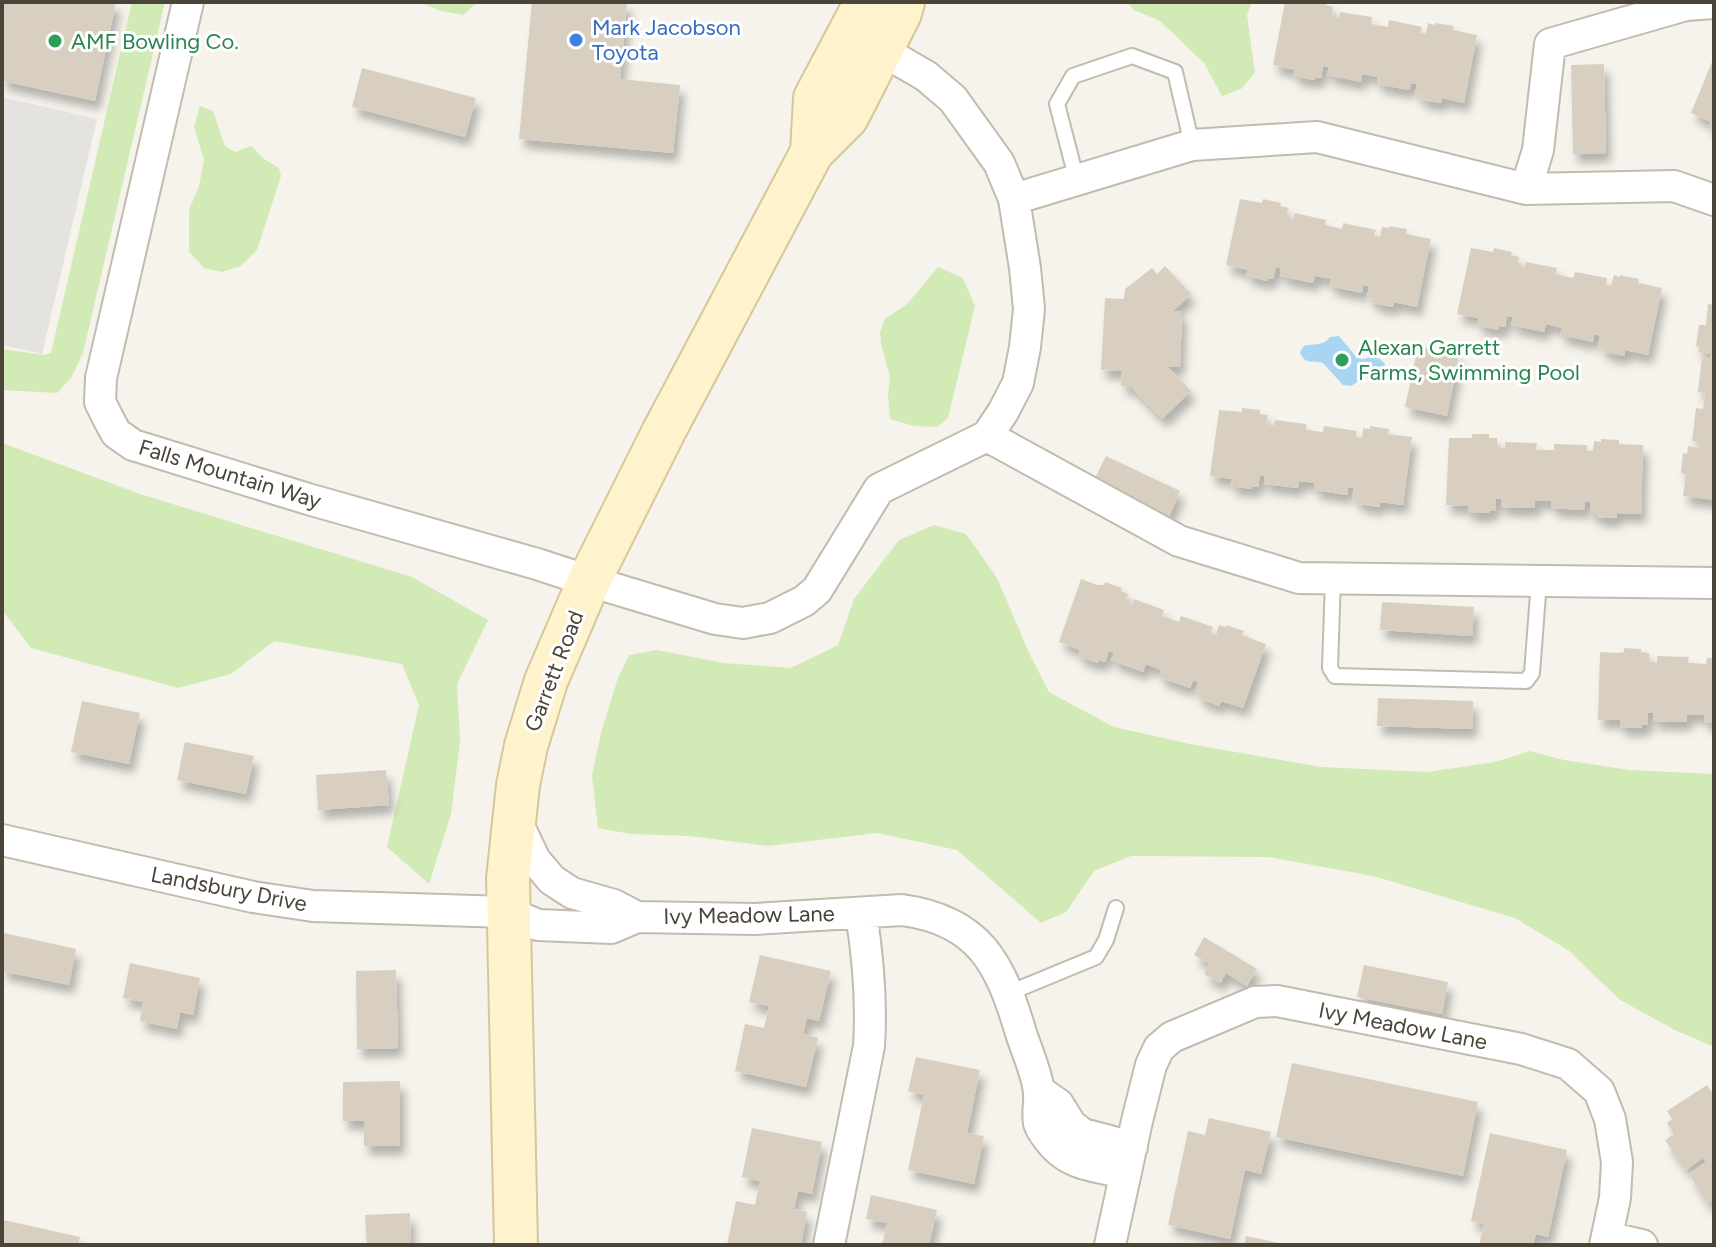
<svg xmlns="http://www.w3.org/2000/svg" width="1716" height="1247" viewBox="0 0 1716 1247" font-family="Figtree,sans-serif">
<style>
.green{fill:#d2eab5}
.parking{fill:#e5e3e0}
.water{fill:#a9d4f2}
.building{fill:#d8cfc1;filter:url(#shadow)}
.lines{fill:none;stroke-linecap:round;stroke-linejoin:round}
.lane-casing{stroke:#c2bbae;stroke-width:18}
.street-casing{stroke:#c2bbae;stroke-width:34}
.secondary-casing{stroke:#d6c79b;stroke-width:46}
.lane{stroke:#fff;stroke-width:14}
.street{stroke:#fff;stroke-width:30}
.secondary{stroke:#fff3cd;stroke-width:42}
.shop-dot{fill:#3f7fe0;stroke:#fff;stroke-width:3}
.leisure-dot{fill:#2e9e5b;stroke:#fff;stroke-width:3}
.labels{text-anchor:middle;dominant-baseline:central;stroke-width:6;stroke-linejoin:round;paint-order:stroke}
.shop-label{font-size:22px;fill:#366cbe;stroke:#fff;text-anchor:start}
.leisure-label{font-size:22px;fill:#27864d;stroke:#fff;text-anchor:start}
.street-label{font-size:22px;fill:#4b4439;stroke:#fff}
</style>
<defs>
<filter id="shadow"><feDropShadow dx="5" dy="9" stdDeviation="4" flood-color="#0004"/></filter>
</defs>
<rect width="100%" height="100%" fill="#f6f3ec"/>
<path class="green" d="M132,2H165L83,353L71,378L57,393L2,390V349L44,355L51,353Z
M419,2H477L463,15L441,11Z
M1127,2H1252L1247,15L1255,73L1241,89L1222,96L1204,63L1160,21L1134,10Z
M200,106L213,111L225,146L235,152L251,146L264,159L279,168L281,176L257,250L241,266L222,272L204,268L189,252V210L199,186L204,160L194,127Z
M938,267L963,278L975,306L948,418L937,427L914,426L890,419L888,395L890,377L881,344L880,332L885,319L907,304Z
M2,443L143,495L412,577L488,620L457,684L460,742L451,814L429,884L387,847L419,705L402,664L274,641L231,674L178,688L31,648L2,610Z
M934,525L966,534L997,578L1030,655L1049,692L1114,727L1190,744L1321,767L1427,772L1495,762L1530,751L1564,760L1629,770L1714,774V1047L1675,1030L1620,1000L1568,950L1515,918L1373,876L1268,857L1131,856L1094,871L1066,912L1041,923L957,850L877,833L768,846L690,836L631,834L598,828L592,775L601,733L618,678L629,655L657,650L723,663L791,668L838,645L854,599L899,540Z"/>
<path class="parking" d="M2,97L97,119L42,354L2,345Z"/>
<path class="water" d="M1339,336L1357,358L1365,359L1370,356L1380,359L1385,364L1384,373L1377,379L1365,377L1351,386L1343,385L1323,363C1313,360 1304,365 1300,352L1304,346C1314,343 1322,347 1330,337Z"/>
<path class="building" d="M2,2H116L95,101L2,81Z
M532,2H627L620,79L680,85L673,153L519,139Z
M1285,2H1326V5L1333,7L1332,16L1339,18L1340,12L1372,17L1371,24L1388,27L1389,20L1422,27L1421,33L1426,34L1428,23L1435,25V23L1454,26L1453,30L1477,35L1464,103L1442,98L1441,103L1421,100L1422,96L1415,95L1417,84L1411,83L1409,90L1377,84L1378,77L1362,74L1361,82L1327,75L1329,67L1323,66L1321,78L1315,77V80L1293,76L1295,70L1273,65Z
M1714,57V130L1708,128L1711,122L1691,113Z
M1604,64L1606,153L1573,154L1571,65Z
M362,68L476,98L465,137L352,107Z
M1240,199L1262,203L1263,199L1281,203L1280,206L1288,208L1286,218L1293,219L1295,213L1326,220L1325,225L1342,229L1343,223L1376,230L1374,235L1380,237L1382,227L1389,228V226L1407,229L1406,234L1431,239L1417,307L1394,302L1393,307L1373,303L1374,299L1367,298L1369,286L1363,285L1362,293L1329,286L1331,279L1315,276L1313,283L1280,276L1281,268L1276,267L1273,279L1268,278L1267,281L1246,276L1248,270L1226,265Z
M1471,248L1493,252L1494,248L1512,252L1511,255L1519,257L1517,266L1524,268L1526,262L1557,268L1556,274L1573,278L1575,272L1607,278L1606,285L1611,286L1614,275L1620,277V275L1639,279L1638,283L1662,288L1648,355L1625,350L1624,356L1604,352L1605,348L1598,346L1600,336L1594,334L1593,342L1560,335L1562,328L1546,324L1544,332L1511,325L1513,317L1507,316L1505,327L1499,326L1498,330L1477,325L1479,318L1457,314Z
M1165,266L1191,294L1173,311L1182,312L1180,367H1169V368L1191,391L1162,419L1131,387L1121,386L1122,371L1101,370L1105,298L1124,299L1125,289L1152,268L1157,274Z
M1708,304L1714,305V500L1683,496L1686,474L1681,473L1683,453L1687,454L1688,446L1699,448L1700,442L1692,441L1696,408L1703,409L1705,393L1698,392L1702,358L1710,359L1711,354L1699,352V347L1696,346L1699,325H1706Z
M1418,346L1459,355L1447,416L1405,407Z
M1242,408L1260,410V414L1268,415L1266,424L1274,425L1275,420L1306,424V430L1323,432L1324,426L1357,431L1356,437L1362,438L1363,428L1370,429V426L1389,429L1388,434L1412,437L1403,505L1380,502L1379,507L1359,504L1360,501L1352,499L1354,488L1348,487L1347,495L1314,490L1315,483L1299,481L1298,488L1264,484L1265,476L1260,475L1258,487L1252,486V489L1230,486L1232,479L1210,476L1219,410L1242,412Z
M1472,434H1489V438H1497V448H1505V442L1537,443L1536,450H1554V444L1587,445V451H1593L1594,441L1601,442V439L1619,440V444L1643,445L1641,514L1617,513V518H1597L1598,514H1590V502H1585L1584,510L1551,508L1552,501H1535V508L1501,507V499H1496L1495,511L1490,510L1489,513H1468V506L1446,505L1449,438H1472Z
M1106,456L1180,491L1169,517L1093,482Z
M1081,579L1097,585H1104L1105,582L1122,588L1121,591L1128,594L1125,603L1132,605L1134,599L1164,610L1162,616L1179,622L1181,616L1213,627L1210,633L1216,635L1219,625L1226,627V625L1244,631L1242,635L1266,644L1243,708L1221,701L1219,706L1200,699L1201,696L1195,693L1198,682L1193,680L1190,688L1159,677L1161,670L1146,664L1143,672L1111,660L1114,653L1109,651L1105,662L1099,660L1098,663L1078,656L1080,650L1059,642Z
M1382,602L1474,607L1472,636L1380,630Z
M1624,648L1641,649V652L1649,653V662L1657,663V656L1689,657L1688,663L1706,664L1707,658H1714V723H1704V715H1687V722L1653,721L1654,713H1648V725H1642V728L1620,727V720H1598L1600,652L1617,653L1624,652Z
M1378,698L1473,701L1472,729L1377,726Z
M82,701L140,713L129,764L71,752Z
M185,742L254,756L246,794L177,780Z
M386,770L389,805L318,810L316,775Z
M4,933L76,949L69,985L2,971V942Z
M1204,937L1257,969L1247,986L1226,973L1220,983L1204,974L1209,964L1194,955Z
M760,955L831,971L819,1021L807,1018L803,1034L818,1038L806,1087L735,1071L745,1024L764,1028L769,1006L749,1002Z
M130,963L200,978L193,1015L180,1012L177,1029L140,1021L143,1002L123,998Z
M1364,965L1448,982L1442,1014L1357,997Z
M396,970L398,1048L357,1049L356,971Z
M916,1057L980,1070L967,1133L984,1136L974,1184L908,1170L924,1095L908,1091Z
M1292,1063L1478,1102L1463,1176L1276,1137Z
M400,1081V1146H364V1121H343V1082Z
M1707,1085L1712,1093L1714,1091V1200L1708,1204L1689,1174L1706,1162L1703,1158L1686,1170L1665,1140L1674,1134L1667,1123L1672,1119L1667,1111Z
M1209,1118L1271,1132L1261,1174L1245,1170L1230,1239L1168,1225L1188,1131L1205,1135Z
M752,1128L822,1142L812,1194L798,1191L794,1209L807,1212L801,1245H727L736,1201L755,1205L760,1181L742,1177Z
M1490,1133L1567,1150L1548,1237L1536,1234L1533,1245H1479L1484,1224L1471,1221Z
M871,1195L937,1210L929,1245H882L887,1223L866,1219Z
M410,1213L411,1245H367L365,1215Z
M3,1220L80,1237L78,1245H2Z
M1246,1236L1283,1244V1245H1244Z"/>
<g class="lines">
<g class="lane-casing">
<path id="lane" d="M1077,181L1057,104L1073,76L1132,56L1175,72L1192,145
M1333,579L1330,668L1335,676L1526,681L1532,673L1539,581
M1009,993L1096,957L1106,940L1116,908"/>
</g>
<g class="street-casing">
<path id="street" d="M188,2L101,378L100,402L108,418L116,433L133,445L308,499L537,564L589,581L715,619L743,623L770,618L804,601L817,590L879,489L987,436L1003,412L1018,383L1025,347L1029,309L1025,268L1014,199L999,163L953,99L926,76L881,50
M1526,189L1538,150L1550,44L1686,5L1714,3
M1014,199L1192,145L1317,137L1526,189L1674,186L1714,200
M987,436L1179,541L1299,578L1714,583
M515,818L535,860L552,880L572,893L614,905L637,917
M2,840L253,897L313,906L507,912L538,925L611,928L637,917L755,919L902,910C980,921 1000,963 1021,1033C1027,1052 1037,1073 1039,1092C1040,1102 1037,1113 1039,1123C1041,1131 1054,1147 1061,1152C1077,1166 1105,1168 1125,1173
M1039,1091L1058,1104L1071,1125L1083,1134L1132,1147
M1607,1237L1642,1245
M829,1245L869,1046C872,1001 868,957 861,913
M1110,1245L1137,1121L1151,1065L1159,1048L1172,1037L1255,1002L1277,1001L1521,1049L1568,1064L1599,1091L1610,1119L1617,1162L1615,1198L1605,1245"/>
</g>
<g class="secondary-casing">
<path id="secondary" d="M812,152L815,98L866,2
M516,1245L508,879L518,785L526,746L546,681L589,581L664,431L812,152L847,117L900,13L903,2"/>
</g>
<use href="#lane" class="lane"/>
<use href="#street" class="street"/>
<use href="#secondary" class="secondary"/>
</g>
<circle class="shop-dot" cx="576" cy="40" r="8"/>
<g class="leisure-dot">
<circle cx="55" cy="41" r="8"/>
<circle cx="1342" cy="360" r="8"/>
</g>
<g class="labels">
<g class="shop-label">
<text x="592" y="27">Mark Jacobson<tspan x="592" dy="25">Toyota</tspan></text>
</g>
<g class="leisure-label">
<text x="71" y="41">AMF Bowling Co.</text>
<text x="1358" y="347">Alexan Garrett<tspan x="1358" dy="25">Farms, Swimming Pool</tspan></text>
</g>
<g class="street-label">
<text transform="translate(230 474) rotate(17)">Falls Mountain Way</text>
<text transform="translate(554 671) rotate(-69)">Garrett Road</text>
<text transform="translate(229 889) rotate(11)">Landsbury Drive</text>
<text transform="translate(749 915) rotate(-1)">Ivy Meadow Lane</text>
<text transform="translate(1403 1026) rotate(11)">Ivy Meadow Lane</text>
</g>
</g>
<rect width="1716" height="1247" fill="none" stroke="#4b4439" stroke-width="8"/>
</svg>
